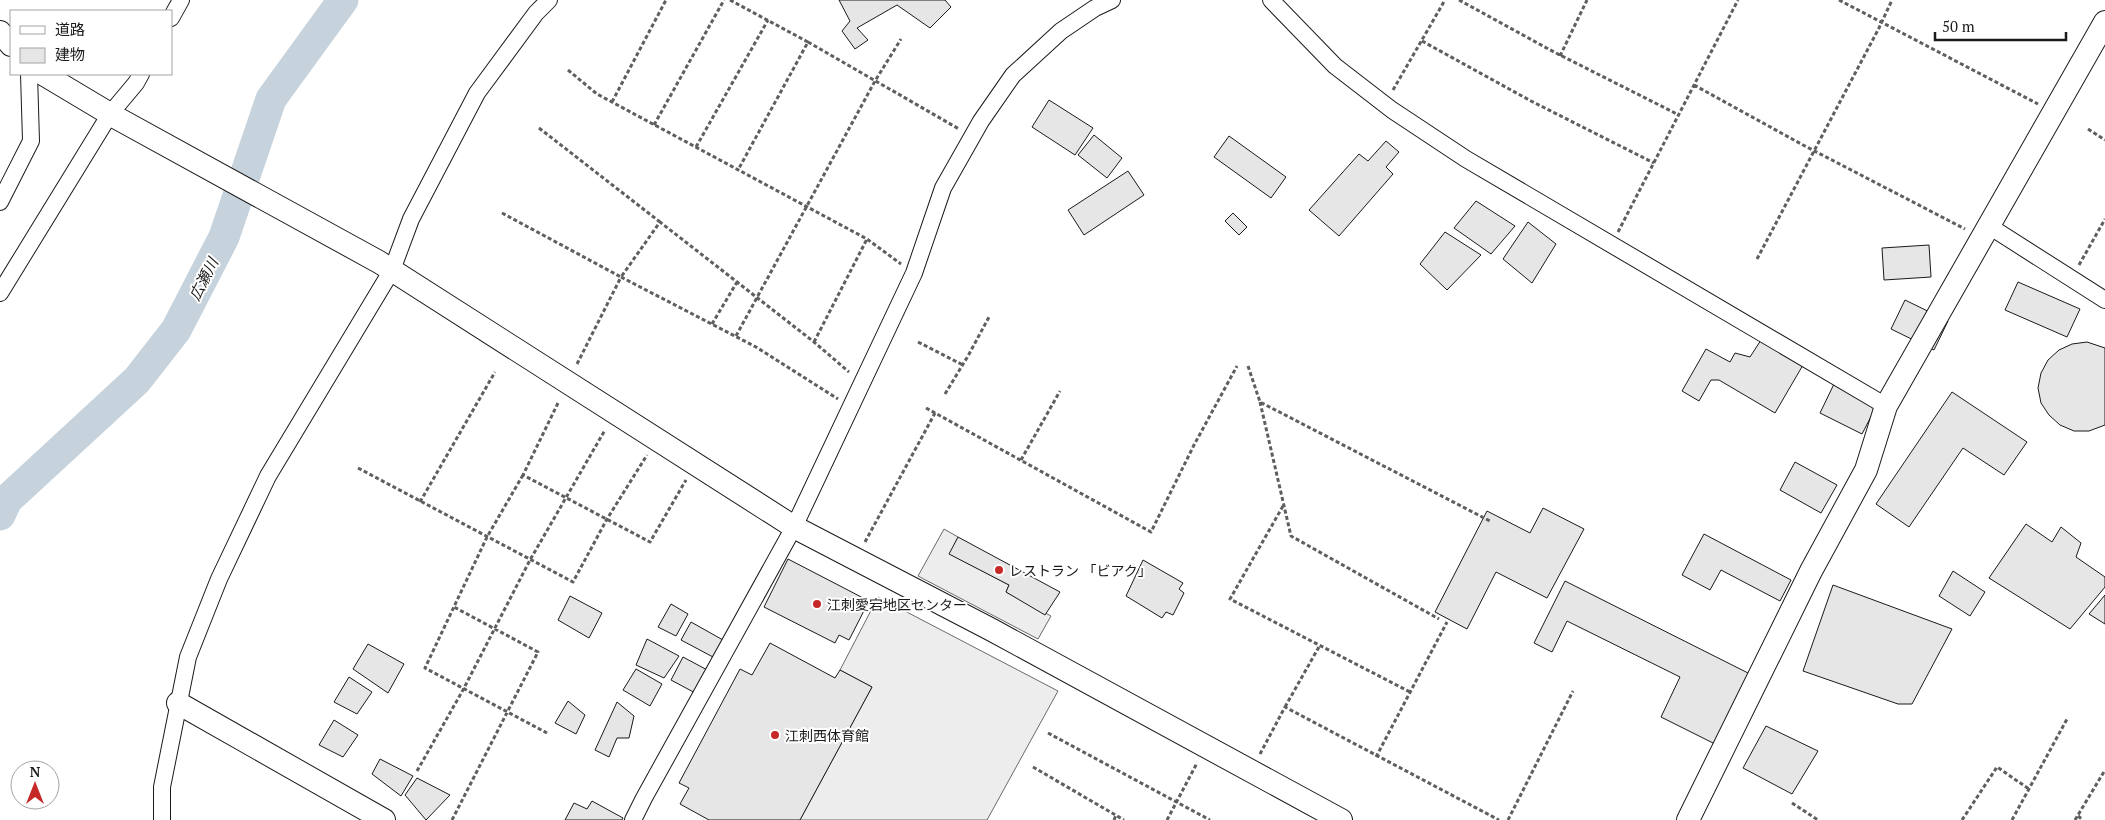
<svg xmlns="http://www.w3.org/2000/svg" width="2105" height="820" viewBox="0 0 2105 820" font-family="'PT Serif','Noto Sans JP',serif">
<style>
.parking{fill:#ededed;stroke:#6a6a6a}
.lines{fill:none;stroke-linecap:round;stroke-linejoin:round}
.stream{stroke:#c6d2dc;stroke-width:5}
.river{stroke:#c6d2dc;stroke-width:31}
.building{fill:#e6e6e6;stroke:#1a1a1a}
.street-casing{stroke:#1a1a1a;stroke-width:18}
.secondary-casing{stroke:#1a1a1a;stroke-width:24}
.path{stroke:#5f5f5f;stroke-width:3;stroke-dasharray:4 2.5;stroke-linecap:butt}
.street{stroke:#fff;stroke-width:16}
.secondary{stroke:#fff;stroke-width:22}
.poi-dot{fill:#c62828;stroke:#fff;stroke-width:2}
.labels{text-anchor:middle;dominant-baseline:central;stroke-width:4;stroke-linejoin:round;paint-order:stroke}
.poi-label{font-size:14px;fill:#1a1a1a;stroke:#fff;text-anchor:start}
.water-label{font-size:15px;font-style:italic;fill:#1a1a1a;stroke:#fff}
</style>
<rect width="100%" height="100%" fill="#fff"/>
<path class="parking" d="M944,529L958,537L950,554L1009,585L1006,592L1051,616L1038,639L918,576Z
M878,597L1058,691L987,820H800L872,687L840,670Z"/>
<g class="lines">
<path class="stream" d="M0,496L7,500"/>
<path class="river" d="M0,515L7,500L137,380L176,330L224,237L271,99L343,0"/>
</g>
<path class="building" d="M945,0L951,7L930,28L897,5L857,28L868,40L855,49L842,31L850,21L839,0Z
M1049,100L1093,128L1075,155L1032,127Z
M1094,135L1122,158L1107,178L1078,155Z
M1229,136L1286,177L1271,198L1214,157Z
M1386,141L1399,152L1386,167L1393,174L1339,236L1309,210L1359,154L1368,161Z
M1128,171L1144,195L1084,235L1068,210Z
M1476,201L1515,226L1491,254L1454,228Z
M1233,213L1247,227L1239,235L1225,221Z
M1528,222L1556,244L1532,283L1503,259Z
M1445,232L1481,255L1447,290L1420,264Z
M1929,245L1931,277L1884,280L1882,248Z
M2018,282L2080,309L2067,337L2005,310Z
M1905,300L1948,321L1934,350L1891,329Z
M1761,340L1803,365L1775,413L1719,380H1711L1699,401L1682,391L1706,349L1730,362L1735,353L1750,357Z
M2087,342L2105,348V425L2089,431H2074L2060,425L2049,415L2041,403L2038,388L2041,373L2048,360L2059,350L2072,344Z
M1834,384L1877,405L1862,434L1820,413Z
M1952,392L2027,442L2004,475L1963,448L1909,527L1876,504Z
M1795,462L1837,485L1821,513L1780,490Z
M1543,508L1584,529L1547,598L1496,572L1467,629L1435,612L1487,511L1530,533Z
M2026,524L2052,542L2061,527L2081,543L2076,557L2105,577V587L2070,629L1989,578Z
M1704,534L1791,580L1780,601L1721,570L1710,590L1682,575Z
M958,537L1060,592L1045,615L1006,592L1009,585L949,554Z
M788,559L869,601L849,640L839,635L835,643L764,607Z
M1143,560L1183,583L1179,589L1184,593L1173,615L1166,612L1162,618L1126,596Z
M1953,571L1985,592L1970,616L1939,596Z
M1565,581L1752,675L1717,745L1661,717L1680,677L1567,621L1552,652L1534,643Z
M1833,585L1952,629L1912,704H1898L1803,671Z
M2105,595V624L2089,614Z
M570,596L602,613L589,638L558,620Z
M671,604L688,614L676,636L658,627Z
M691,622L723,640L713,657L681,640Z
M647,639L679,656L664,678L636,665Z
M770,643L835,678L840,670L872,687L800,820H709L680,804L689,788L679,783L740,669L752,675Z
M368,644L404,664L388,693L353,669Z
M683,657L711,672L699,695L671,680Z
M636,669L662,684L650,706L623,690Z
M349,677L372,692L357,714L334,702Z
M568,701L585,715L576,734L555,723Z
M617,702L634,716L629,738H617L609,757L595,750Z
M334,720L358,735L343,757L319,745Z
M1766,726L1818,751L1792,794L1743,768Z
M380,759L413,776L401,796L372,774Z
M417,778L450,795L426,820L405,795Z
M592,801L623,818L622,820H565L574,803L587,809Z"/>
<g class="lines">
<g class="street-casing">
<path id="street" d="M1271,0L1335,66L1392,110L1466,159L1886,406
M171,18L181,0
M0,202L31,141L29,74
M1989,226L2105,300
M0,293L110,114L136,83L141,74
M162,820V787L188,657L219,579L268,476L392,270L411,219L477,93L536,13L549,0
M633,820L644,798L794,527L914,273L943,188L981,121L1013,75L1061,31L1095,8L1112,0"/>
</g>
<g class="secondary-casing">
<path id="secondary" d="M0,32L11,45
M43,74L115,117L379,262L794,527L992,630L1341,820
M178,703L384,820
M1688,820L1811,571L1866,470L1886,406L2105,22"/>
</g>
<path class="path" d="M730,0L808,42L738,170
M1459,0L1554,52L1679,115
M1839,0L2038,104
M1422,41L1531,101L1654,163
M808,42L959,129
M1560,56L1587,0
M568,70L597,94L867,239L901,264
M1694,85L1803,145L1965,229
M1393,90L1445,0
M612,102L666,0
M654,125L724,0
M539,128L660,222
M2088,129L2105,140
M696,147L768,20
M502,213L621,277L660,222L814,342L849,372
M1618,232L1738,0
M1757,259L1879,28L1892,0
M2079,265L2105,219
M712,324L737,282
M736,336L875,81L901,39
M814,342L867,239
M918,342L963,365
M577,364L621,277L756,347L838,399
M1248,366L1260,402L1490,521
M945,394L968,356L989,317
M1260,402L1291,536L1439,619
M558,403L523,475L650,542L686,480
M926,408L1151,532L1194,445L1237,366
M1021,460L1060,391
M358,468L573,582L607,519L647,455
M523,475L487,537L425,668L547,733
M420,502L495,372
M1283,506L1230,599L1410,692
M865,542L935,413
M1285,707L1320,645
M1048,733L1210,820
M1260,754L1285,707L1499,820
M1376,757L1447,622
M1033,767L1124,820
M417,771L463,690L530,560L605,430
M1792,803L1818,820
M2078,816L2083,820
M452,820L538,652L454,607
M1114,820L1116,815
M1167,820L1197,763
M1508,820L1573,691
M1962,820L1997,767L2029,789
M2012,820L2067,719
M2075,820L2105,770"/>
<use href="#street" class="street"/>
<use href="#secondary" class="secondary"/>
</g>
<g class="poi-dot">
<circle cx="999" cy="570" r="5"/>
<circle cx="817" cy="604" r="5"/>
<circle cx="775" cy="735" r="5"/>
</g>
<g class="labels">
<g class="poi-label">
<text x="1009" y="570">レストラン 「ビアク」</text>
<text x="827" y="604">江刺愛宕地区センター</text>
<text x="785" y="735">江刺西体育館</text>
</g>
<g class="water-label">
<text transform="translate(203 279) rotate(-63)">広瀬川</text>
</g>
</g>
<rect x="10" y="10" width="162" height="65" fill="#ffffff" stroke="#a3a3a3"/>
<rect x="20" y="26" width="25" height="8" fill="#ffffff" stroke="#a3a3a3"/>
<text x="55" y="35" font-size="15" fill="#1a1a1a">道路</text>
<rect x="20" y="48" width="25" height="15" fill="#e6e6e6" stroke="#a3a3a3"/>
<text x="55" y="60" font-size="15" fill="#1a1a1a">建物</text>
<g transform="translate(35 785)"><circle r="24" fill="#ffffff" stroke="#a3a3a3"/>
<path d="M0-4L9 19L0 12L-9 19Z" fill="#c62828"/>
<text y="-8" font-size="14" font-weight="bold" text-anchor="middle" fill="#1a1a1a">N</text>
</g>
<path d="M1935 32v8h131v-8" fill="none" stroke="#1a1a1a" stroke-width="2.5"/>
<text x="1942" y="32" font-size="15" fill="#1a1a1a" stroke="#ffffff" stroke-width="4" paint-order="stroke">50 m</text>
</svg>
